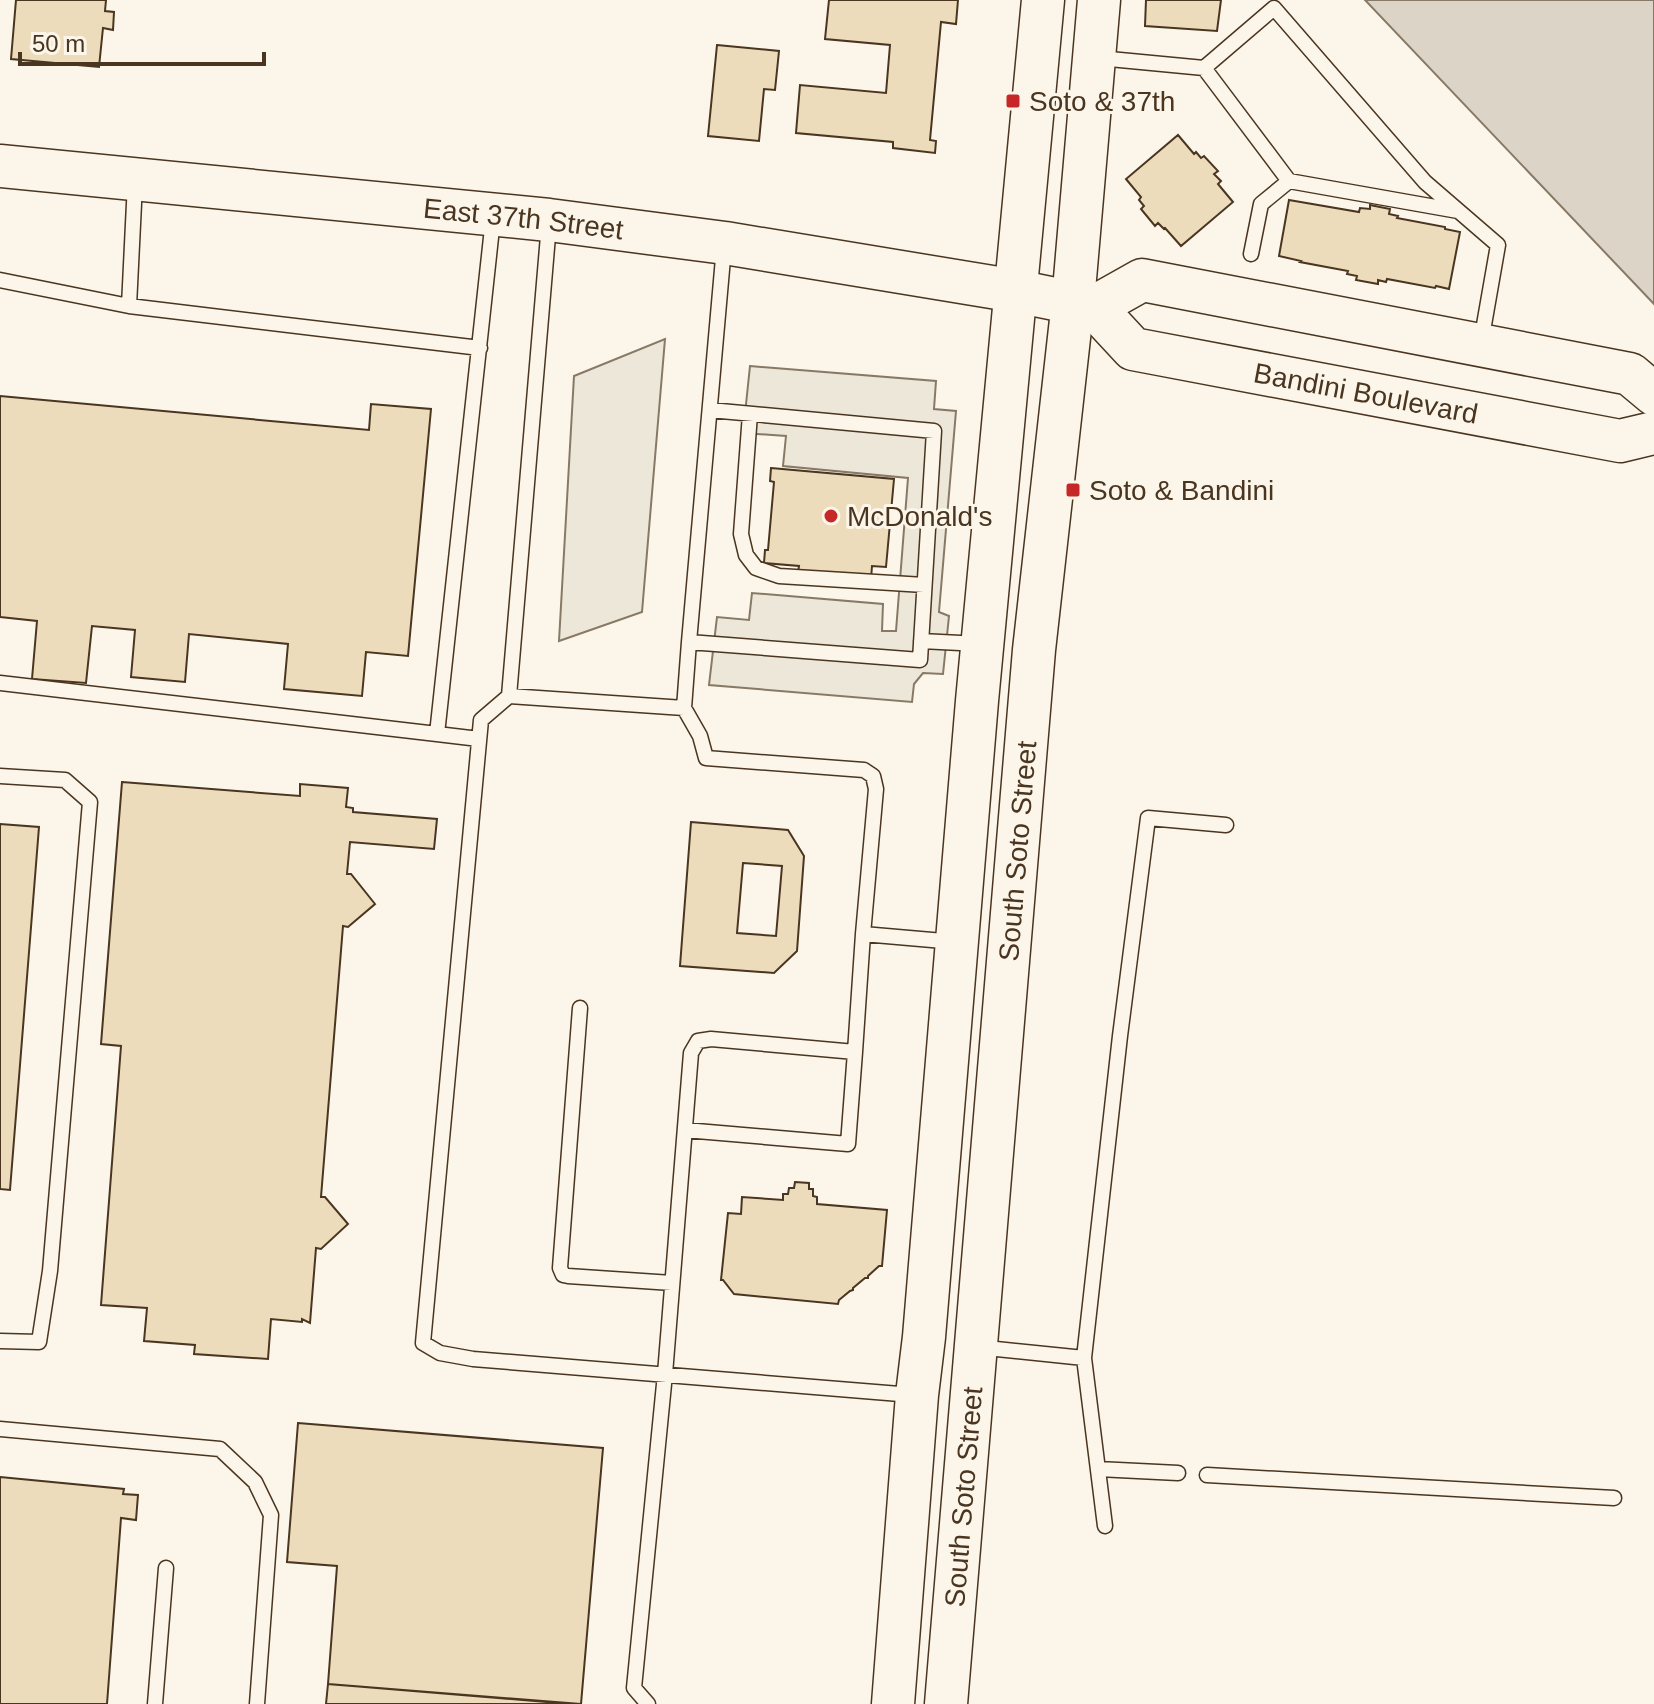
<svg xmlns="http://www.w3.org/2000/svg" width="1654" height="1704" viewBox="0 0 1654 1704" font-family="Helvetica,sans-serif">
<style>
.parking{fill:#ede7d9;stroke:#887966;stroke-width:2}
.water{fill:#dcd4c6;stroke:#887966;stroke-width:2}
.building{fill:#ecdcbc;stroke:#4a3520;stroke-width:2;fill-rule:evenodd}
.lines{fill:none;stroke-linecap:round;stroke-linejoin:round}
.service-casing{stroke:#4a3520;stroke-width:17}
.secondary-casing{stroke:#4a3520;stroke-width:45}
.service{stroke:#fbf6e9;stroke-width:14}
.secondary{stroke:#fbf6e9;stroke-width:42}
.poi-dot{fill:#c62828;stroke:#fbf6e9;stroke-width:3}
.labels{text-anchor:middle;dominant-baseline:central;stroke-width:6;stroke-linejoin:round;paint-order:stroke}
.poi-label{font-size:28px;fill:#4a3520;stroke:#fbf6e9;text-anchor:start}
.street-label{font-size:28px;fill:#4a3520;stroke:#fbf6e9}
</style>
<rect width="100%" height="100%" fill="#fbf6e9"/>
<path class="parking" d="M665,339L642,612L559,641L574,376Z
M750,366L936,381L934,409L956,411L939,612L949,616L943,674L923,673L914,684L912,702L709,685L717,617L749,620L752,593L883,604L882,631H896L908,478L783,466L786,436L743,433Z"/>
<path class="water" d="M1365,0H1654V304Z"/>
<path class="building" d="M16,0H106L105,11L114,12L113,30L103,28L99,67L11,59Z
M829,0H958L956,24L941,22L930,140L936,141L935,153L893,148V142L796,133L800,85L886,93L890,45L825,39Z
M1146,0H1221L1217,31L1145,26Z
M717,45L779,51L775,90L764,89L759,141L708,136Z
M1178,135L1194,154L1196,152L1201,158L1204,156L1218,171L1214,174L1221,181L1218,184L1233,202L1181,246L1165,228L1164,229L1158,223L1155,226L1141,209L1144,206L1139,200L1141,197L1126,179Z
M1289,200L1359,212L1360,208L1370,209V205L1390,209L1389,214L1398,216L1397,218L1445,227V229L1460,232L1449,289L1436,286L1435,288L1387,279L1386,282L1378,280V284L1356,280L1357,276L1347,274L1348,271L1300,262L1301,261L1279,256Z
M0,396L369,430L371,404L431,409L408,656L366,652L362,696L284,689L288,644L189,634L185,682L131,677L135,630L92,626L86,683L32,679L37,621L0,617Z
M771,468L894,479L886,567L872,566L871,579L798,572L799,566L764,563L765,550H768L774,482L770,481Z
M122,782L300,796V784L348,788L346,807L353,808V812L437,819L434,849L350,842L347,874H351L375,904L348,927L343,926L321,1197H325L348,1224L321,1249L316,1248L310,1323L302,1319V1322L271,1319L268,1359L194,1354L195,1345L144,1341L147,1308L101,1305L121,1046L101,1044Z
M691,822L788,830L804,856L797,951L774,973L680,966ZM743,863L782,866L776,936L737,933Z
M0,824L39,827L10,1190L0,1189Z
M795,1182L809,1183V1189H813V1196L817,1197V1204L887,1210L882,1266H879L868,1276V1278H865L853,1288V1290L850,1291L839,1300L838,1304L734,1294L723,1280H721L728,1213L741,1214L742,1197L783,1200V1194H788L789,1188H794Z
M298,1423L603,1448L581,1704L328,1684L337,1566L287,1562Z
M0,1477L124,1489L123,1494L138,1495L136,1520L121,1518L107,1704H0Z
M328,1684L571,1704H326Z"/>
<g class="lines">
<g class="service-casing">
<path id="service" d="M1099,58L1204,68L1274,8L1425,182L1498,245L1481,342
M1204,68L1289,181L1261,204L1251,254
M1289,181L1458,211
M0,280L129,306L135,183
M129,306L480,348
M710,410L934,431L920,660L689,642L724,247
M750,414L741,534L746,555L756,568L779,576L924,585
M921,641L980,644
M0,683L437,734
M509,696L549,224
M684,708L689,642
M479,739L437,734L493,219
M0,776L65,780L90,802L50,1271L39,1342L0,1341
M580,1008L560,1268L563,1275L568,1276L672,1283
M685,1130L848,1144L855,1052
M977,1347L1084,1358
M912,1395L473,1359L440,1353L423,1343L481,720L509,696L684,708L700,736L706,758L864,770L873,776L876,789L863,934L955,942
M0,1429L220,1449L255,1482L271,1515L257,1704
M1098,1469L1178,1473
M1207,1475L1614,1498
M1105,1526L1084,1358L1120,1036L1148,818L1226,825
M155,1704L166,1568
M648,1704L634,1688L665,1374L691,1053L698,1041L711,1039L855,1052L863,934"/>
</g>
<g class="secondary-casing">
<g id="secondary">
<path id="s1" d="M0,166L549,220L725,243L1016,291L1094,307L1133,349L1620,441L1654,433"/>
<path d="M1094,307L1142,280L1630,374L1654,394"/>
<path d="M893,1704L917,1395L924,1337L977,701L1043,0"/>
<path id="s2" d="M946,1704L1034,650L1073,302L1099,0"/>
</g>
</g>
<use href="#service" class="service"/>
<use href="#secondary" class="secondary"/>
</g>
<g class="poi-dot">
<rect x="1005" y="93" width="16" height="16" rx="4"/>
<rect x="1065" y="482" width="16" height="16" rx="4"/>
<circle cx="831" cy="516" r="8"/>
</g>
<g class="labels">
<g class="poi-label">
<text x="1029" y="101">Soto &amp; 37th</text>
<text x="1089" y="490">Soto &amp; Bandini</text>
<text x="847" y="516">McDonald's</text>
</g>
<g class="street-label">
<text stroke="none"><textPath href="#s1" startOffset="526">East 37th Street</textPath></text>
<text stroke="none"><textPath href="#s1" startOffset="1398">Bandini Boulevard</textPath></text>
<text stroke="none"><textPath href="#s2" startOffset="856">South Soto Street</textPath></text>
<text stroke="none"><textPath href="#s2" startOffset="208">South Soto Street</textPath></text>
</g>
</g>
<path d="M20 52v12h244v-12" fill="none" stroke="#4a3520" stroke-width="4"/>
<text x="32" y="52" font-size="24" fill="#4a3520" stroke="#fbf6e9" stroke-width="6" paint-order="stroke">50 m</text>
</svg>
